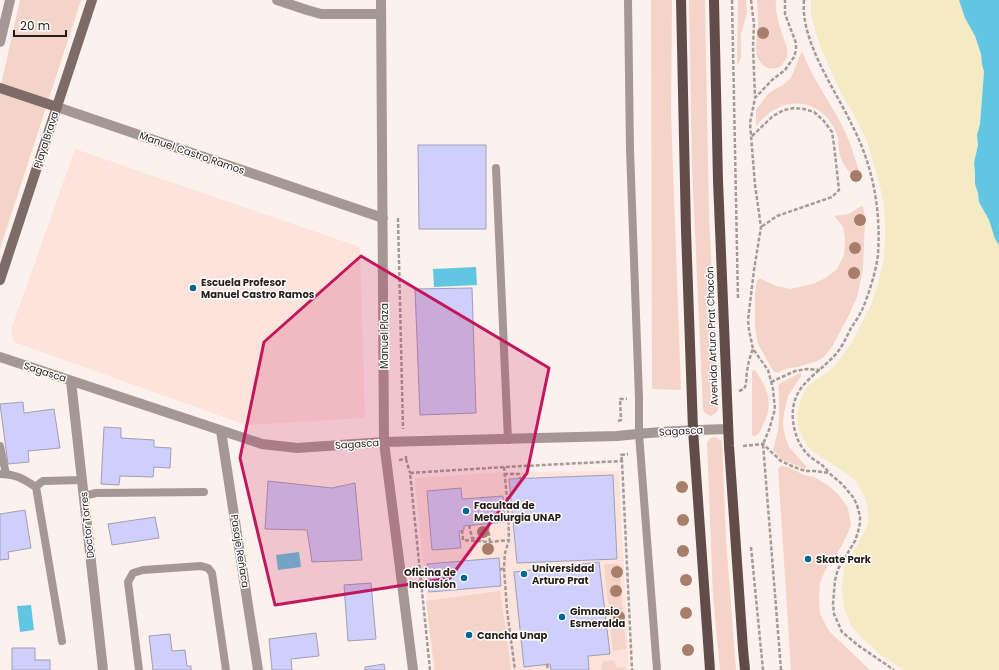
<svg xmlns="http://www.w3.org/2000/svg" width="999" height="670" viewBox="0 0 999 670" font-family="Poppins,sans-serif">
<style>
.education{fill:#fde3dc}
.green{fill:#f4d4c8}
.sand{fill:#f4eac4}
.water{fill:#61c6e1}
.building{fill:#cecffb;stroke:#9f9fb7}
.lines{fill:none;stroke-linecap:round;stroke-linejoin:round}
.path{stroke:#a59a96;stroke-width:2.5;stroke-dasharray:4 2;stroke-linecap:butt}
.lane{stroke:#a49794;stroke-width:8}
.street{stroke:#a49794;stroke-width:10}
.secondary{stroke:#7d6b68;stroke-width:10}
.primary{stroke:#614c49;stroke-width:10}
.tree{fill:#a77e6a}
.marked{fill:#c2185b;fill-opacity:0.2;stroke:#c2185b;stroke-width:3;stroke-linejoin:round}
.poi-dot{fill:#006795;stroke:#fff;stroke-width:1.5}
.labels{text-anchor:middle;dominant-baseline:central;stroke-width:3;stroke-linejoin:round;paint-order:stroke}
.street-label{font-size:10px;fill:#271d19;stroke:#fff}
.poi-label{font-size:10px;font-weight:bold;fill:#271d19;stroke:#fff;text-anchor:start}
</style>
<rect width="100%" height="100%" fill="#fcf1ec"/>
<path class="education" d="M75,149L360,247L365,418L246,425L14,342L11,330Z
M619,471L629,670H433L415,478L504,472Z"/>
<path class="green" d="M20,0H81L0,249V89Z
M651,0H672L671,113L681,390L652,389Z
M689,0H705L709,217L719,406C718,412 716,414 710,416L705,413L703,410L692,166Z
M738,0H746L747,13L741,34V57L739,63L737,64Z
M757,0H776C775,10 778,21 781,30C783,39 789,47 787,57C785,61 782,66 777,68C772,69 767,69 763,65C752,55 757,40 758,28C758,18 758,9 757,0Z
M802,51C811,75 826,96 838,118C849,137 855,157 861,178L859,181C849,174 841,163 839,151C838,142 839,139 835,130C824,106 798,96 774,110C767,114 762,120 756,126V110L768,94L775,89L783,85L790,79L793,73Z
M863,206L865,219L863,269L857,297L849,315L833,345L824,357L817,361L798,367L785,369L778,373L773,371L758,344L755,328V293L757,281L759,278L776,286L790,289L812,284L826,278L837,269L844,255L845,238L843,227L835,217L834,216C839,215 844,215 848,214C854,212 857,207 863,206Z
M753,370H755C768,389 774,403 763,425C761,430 759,435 754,436L752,435V372Z
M801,373V376L788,396L784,413L783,425L785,436L789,447L806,466V468L804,469L781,459L773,450L778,430L779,417V392L778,387L779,384L782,382Z
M712,437L717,438L722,441L726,540L736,670H720L713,596L707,442Z
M781,466L788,467L804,475L814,477L829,486L838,494L848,508L851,525L848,533L841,547L825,571L820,583L819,598L820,614L829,631L870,670H791L778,468Z
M604,564H619L626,649L613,651Z
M500,591L511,670H435L426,601Z
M613,660L615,661L616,668L625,667L626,670H602L601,665L603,662Z"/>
<path class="sand" d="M811,0H959L965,18L975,36L981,54L982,64L984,72L980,124L977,135L978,145L974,163L975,172V184L978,193L979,202L989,220L995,239L999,245V670H904L881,655L860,636L851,625L844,608L842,588L844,569L859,542L868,524V517L867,504L864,495L855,480L850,476L831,463L819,456L808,447L802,437L798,425L797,413L803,394L809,385L833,368L851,344L871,305L879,281L884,258L885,238V223L884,205L880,186L867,141L853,113L841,93L821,48L816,33L811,13Z"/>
<path class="water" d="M959,0H999V245L995,239L989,220L979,202L978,193L975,184V172L974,163L978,145L977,135L980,124L984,72L982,64L981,54L975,36L965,18Z
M476,267L477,285L434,287L433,269Z
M299,552L301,567L278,570L276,555Z
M31,605L34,630L20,632L17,606Z"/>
<path class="building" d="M418,145H486V229H419Z
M472,288L476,413L420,415L415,289Z
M23,402L24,413L54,409L60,448L28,451L29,462L8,464L0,404Z
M104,427L121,428V438L154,440V447L171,448L170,468L154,467L153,477L120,476L119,485L101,484Z
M613,475L617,559L517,563L509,479Z
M268,481L332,488L355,483L362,560L312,562L307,530L265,529Z
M461,488L462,499L503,496L505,522L464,526V530L459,532L461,548L432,550L427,491Z
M25,510L31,548L8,552L9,559L0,560V514Z
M155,517L159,538L112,545L108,524Z
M499,558L501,586L429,592L427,564Z
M599,562L610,654L588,656L589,670H551L550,664L524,667L514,572Z
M371,583L376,639L348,641L344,585Z
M316,633L319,656L291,659L292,670H272L269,639Z
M170,634L172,651L185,650L187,666H191V670H153L149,636Z
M12,648H35V660H50V670H12Z
M384,664L385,670H365V667Z"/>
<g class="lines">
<path class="path" d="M732,0L738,300
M751,0L754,24L753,47L755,97
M804,0C800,41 835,89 852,125C873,166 881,209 878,255C876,271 869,294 862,310C859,316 855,322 851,328C848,334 845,341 841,347C837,354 831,359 825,365C816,373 804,382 798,393C790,408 792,425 798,440C801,447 807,455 813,459C820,464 824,465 829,473
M752,136L773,116L784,110L794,108L804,109L814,112L823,120L832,132L834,145L839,190L832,197L777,216L761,227
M397,219H398L403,429
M771,382L795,371L808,369L820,370
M739,391L744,389C747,384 746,378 747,372C748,364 750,356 753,349
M618,421L621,420L620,399H627
M743,446L763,444L781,461L794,467L805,471H814L829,473L842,484L853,497L857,505L860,516V523L858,532L855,541L838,569L835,580L833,604L834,614L842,632L859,646L894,670
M406,459L410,473
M399,460L406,459V454
M622,461L621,455L628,454
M504,467L508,509L509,540L505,553L504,568L507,610L515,670
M504,474H519L520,478
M508,509L512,508
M469,525L472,538L481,539L482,541
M488,526L490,542
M462,530L463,540L490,542L509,540
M751,547L763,670
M500,570L504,568
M547,664L548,670
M430,670L410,473L504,467L622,461L632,670
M781,670L763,444L769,430L775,409L773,389L768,370L753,349L749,330L748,320L754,270L761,227L755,185L750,123L755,98L772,80L785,70L794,57L796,50V43L785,14V0"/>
<path class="lane" d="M628,0L630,150L639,398V434L657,670
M496,168L508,440
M0,446L6,474
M0,474C16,474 23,479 36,487
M84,496L96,493L204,492
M62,641L36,487L39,484L43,481L82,480
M139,670L128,582L133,573L143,570L201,566L208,568L212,573L226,670"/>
<path class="street" d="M277,0L307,10L321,14H381
M381,0L384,442L413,670
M0,42L10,0
M57,107L383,218
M0,357L262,444L297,448L384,442L617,436C654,432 691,430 728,429
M71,381L103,670
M221,431L258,670"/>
<path class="secondary" d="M0,88L57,107
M0,280L92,0"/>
<path class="primary" d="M681,0L686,230L693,430L710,670
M714,0L718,181L729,446L743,649L745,670"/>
</g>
<g class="tree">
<circle cx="763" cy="33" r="6"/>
<circle cx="856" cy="176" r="6"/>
<circle cx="860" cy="220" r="6"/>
<circle cx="855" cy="248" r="6"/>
<circle cx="854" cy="273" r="6"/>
<circle cx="682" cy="487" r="6"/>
<circle cx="683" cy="520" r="6"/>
<circle cx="483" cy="532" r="6"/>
<circle cx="488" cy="549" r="6"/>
<circle cx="683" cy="551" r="6"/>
<circle cx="617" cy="572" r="6"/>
<circle cx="686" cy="580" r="6"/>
<circle cx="616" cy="591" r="6"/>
<circle cx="686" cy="613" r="6"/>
<circle cx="619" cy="617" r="6"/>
<circle cx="688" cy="650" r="6"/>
</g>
<path class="marked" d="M361,256L549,368L527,473L450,578L275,605L240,458L264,342Z"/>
<g class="poi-dot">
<circle cx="193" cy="288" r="4"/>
<circle cx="466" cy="511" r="4"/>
<circle cx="808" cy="559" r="4"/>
<circle cx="524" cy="574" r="4"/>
<circle cx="464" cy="578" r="4"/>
<circle cx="562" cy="617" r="4"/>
<circle cx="469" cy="635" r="4"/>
</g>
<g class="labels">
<g class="street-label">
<text transform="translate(46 140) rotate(-72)">Playa Brava</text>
<text transform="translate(192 153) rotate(19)">Manuel Castro Ramos</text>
<text transform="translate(384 336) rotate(-90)">Manuel Plaza</text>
<text transform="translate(712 336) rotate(-92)">Avenida Arturo Prat Chacón</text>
<text transform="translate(45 372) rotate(18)">Sagasca</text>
<text transform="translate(681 431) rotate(-3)">Sagasca</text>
<text transform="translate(357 444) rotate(-4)">Sagasca</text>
<text transform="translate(87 525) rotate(-96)">Doctor Torres</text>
<text transform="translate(240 551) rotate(81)">Pasaje Reñaca</text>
</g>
<g class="poi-label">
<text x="201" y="282">Escuela Profesor<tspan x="201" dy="12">Manuel Castro Ramos</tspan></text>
<text x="474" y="505">Facultad de<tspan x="474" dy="12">Metalurgia UNAP</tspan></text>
<text x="816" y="559">Skate Park</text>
<text x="532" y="568">Universidad<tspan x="532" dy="12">Arturo Prat</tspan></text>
<text x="456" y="572" text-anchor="end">Oficina de<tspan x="456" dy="12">Inclusión</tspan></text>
<text x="570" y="611">Gimnasio<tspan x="570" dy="12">Esmeralda</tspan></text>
<text x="477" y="635">Cancha Unap</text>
</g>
</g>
<path d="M14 30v6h52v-6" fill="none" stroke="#271d19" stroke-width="2"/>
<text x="20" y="30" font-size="12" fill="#271d19" stroke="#ffffff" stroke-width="3" paint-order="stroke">20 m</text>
</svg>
